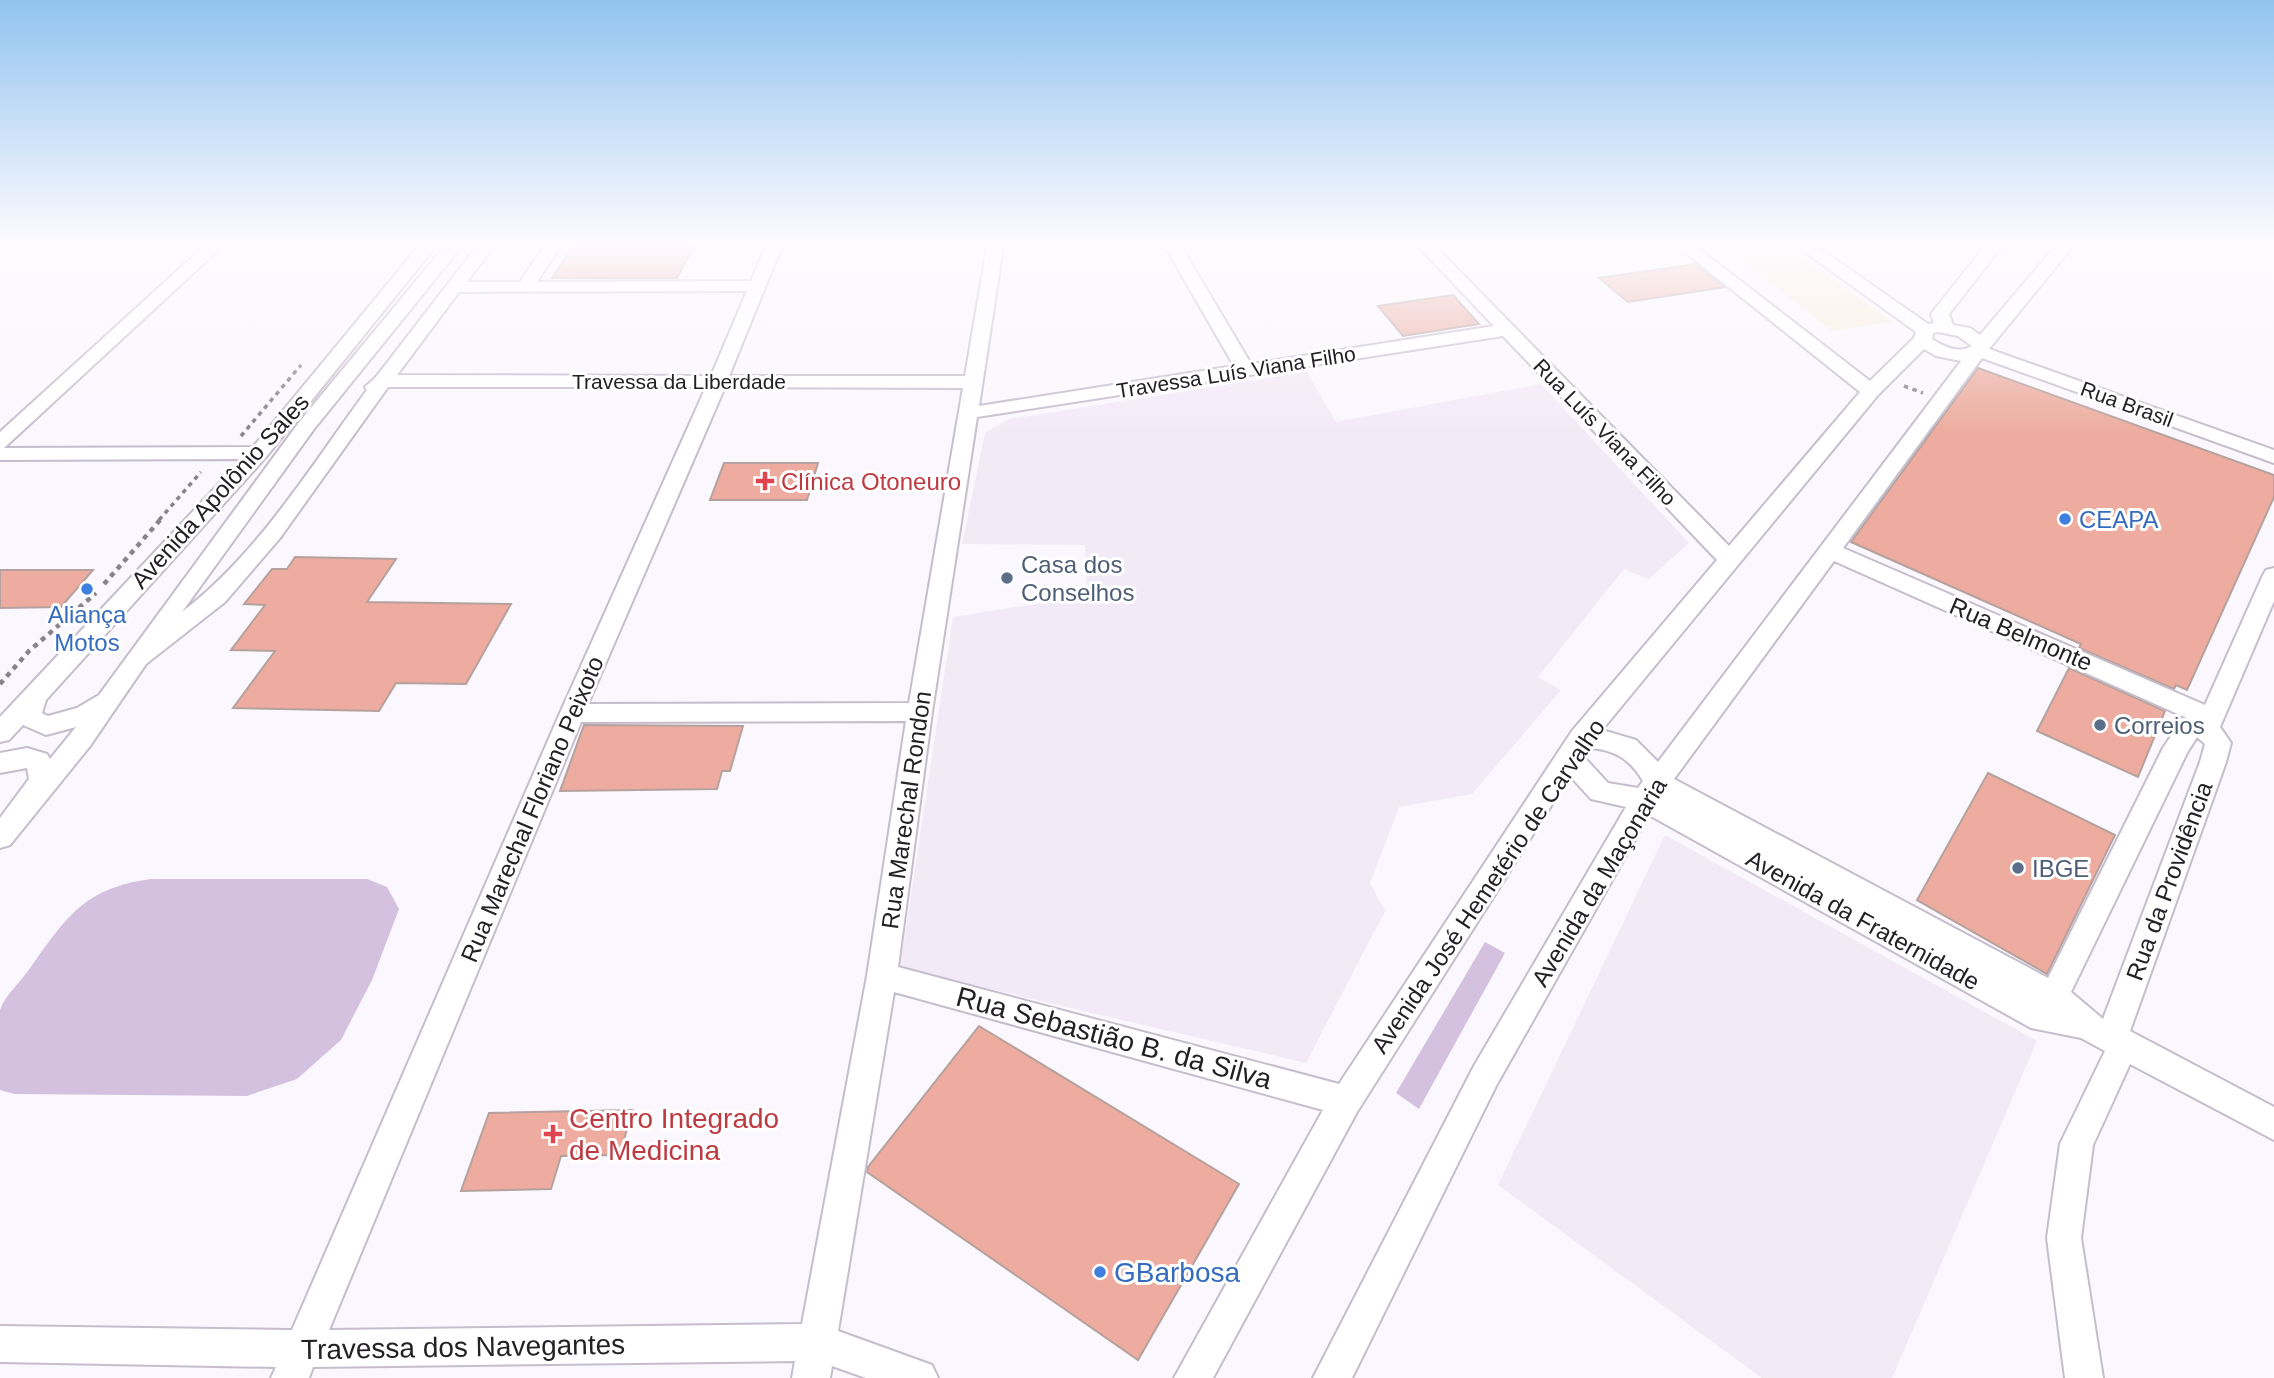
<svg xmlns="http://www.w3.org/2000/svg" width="2274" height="1378" viewBox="0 0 2274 1378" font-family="Arial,sans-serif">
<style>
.commercial{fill:#f9eed9}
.built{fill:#f3eaf8}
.green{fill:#d4c1e0}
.building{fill:#edac9f;stroke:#b5a19d;stroke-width:2}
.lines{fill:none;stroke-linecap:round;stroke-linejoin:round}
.minor-casing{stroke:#c6bdcc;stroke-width:4}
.path-far1{stroke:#87838a;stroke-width:3.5;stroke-dasharray:4.5 4.5;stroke-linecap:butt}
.path{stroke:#87838a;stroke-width:4.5;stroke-dasharray:5 5;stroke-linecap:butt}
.minor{fill:#fff;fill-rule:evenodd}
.health-dot{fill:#e0444e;stroke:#fff;stroke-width:2.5}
.shop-dot{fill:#3f7fe0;stroke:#fff;stroke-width:2.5}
.service-dot{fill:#5c6f8a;stroke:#fff;stroke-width:2.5}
.labels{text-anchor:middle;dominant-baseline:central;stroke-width:6;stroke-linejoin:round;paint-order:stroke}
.far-street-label{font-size:21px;fill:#232026;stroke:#fff}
.health-label{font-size:24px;fill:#be3a42;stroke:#fff;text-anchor:start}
.street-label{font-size:24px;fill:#232026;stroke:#fff}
.shop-label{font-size:24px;fill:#366cbe;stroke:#fff;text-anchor:start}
.service-label{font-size:24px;fill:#4e5e75;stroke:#fff;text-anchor:start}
.near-street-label{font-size:28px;fill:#232026;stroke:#fff}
.near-health-label{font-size:28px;fill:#be3a42;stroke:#fff;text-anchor:start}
.near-shop-label{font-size:28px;fill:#366cbe;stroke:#fff;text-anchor:start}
</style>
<rect width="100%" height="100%" fill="#fbf7fe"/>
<path class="commercial" d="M1716,241H1780L1892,322L1833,331Z"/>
<path class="built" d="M1307,372L1336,422L1541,384L1689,543L1649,579L1624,569L1538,677L1561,690L1472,794L1399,807L1370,883L1385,911L1306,1063L900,968L953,617L1087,596L1085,545L962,544L985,433L1009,419Z
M1665,835L2037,1041L1892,1378H1762L1498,1185Z"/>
<path class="green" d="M151,879H367L387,887L399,909L372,980L341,1040L297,1079L247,1096L15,1094L0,1090C0,1074 0,1022 0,1010C4,997 20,982 28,971C65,919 83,888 151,879Z
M1485,942L1505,953L1419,1109L1396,1093Z"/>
<path class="building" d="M577,241H697L677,278H552Z
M1696,264L1725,287L1628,302L1599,278Z
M1453,295L1479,324L1403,336L1378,306Z
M1978,368L2274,475V497L2187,690L2176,685L2174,689L2079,648L2081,644L1851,542Z
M724,463H818L807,500H710Z
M295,557L396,559L367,602L511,604L466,684L396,683L379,711L233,708L275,651L231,650L265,605L244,604L272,569H287Z
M0,570H93L61,607L0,608Z
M2069,668L2165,711L2138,777L2037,731Z
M584,725L743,726L730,771H722L717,789L560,791Z
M1988,773L2115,835L2047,974L1917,900Z
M979,1026L1239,1184L1138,1360L867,1172L868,1167Z
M632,1110L620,1155L561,1156L551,1189L461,1191L489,1113Z"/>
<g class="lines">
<g class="minor-casing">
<path id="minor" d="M210,241H228L4,448L253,447L423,241H440L266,457L46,700L42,713L48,716L77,708L99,695L300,421L449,241H466L314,429L182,612C258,554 311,466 367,390L365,387L376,377L481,241H497L467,282H520L548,241H564L537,282L751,281L768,241H784L729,376H965L988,241H1004L979,406L1234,366L1162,241H1178L1251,364L1494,326L1413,241H1430L1729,546L1860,392L1671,241H1689L1870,381L1914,338L1916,332L1790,241H1809L1928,324L1934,323L1931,314L1989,241H2006L1949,314L1953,325L1970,328L1980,335L2060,241H2077L1989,349L2274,450V463L1982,358L1843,548L2205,705L2263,575L2266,570L2274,568V601L2220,727L2231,743L2226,762L2130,1031L2274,1107V1140L2130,1064L2093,1145L2081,1238L2103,1378H2065L2047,1238L2060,1144L2105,1051L2081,1038L2031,1028L1649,815L1496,1086L1352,1378H1313L1474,1066L1626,807L1591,799L1570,776L1357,1112L1213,1378H1174L1323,1110L894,992L838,1331L932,1365L938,1378H866L832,1366L830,1378H792L795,1361L313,1367L309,1378H271L276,1367L0,1362V1326L292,1330L560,713L706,387H388L280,538L225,602L146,664L90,746L10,845L0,848V818L29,779L27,768L0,773V753L27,748L47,754L50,759L76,727L46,735L23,725L9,740L0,742V717L242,459L0,460V432ZM747,291L711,376L397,375L459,292ZM1938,332L1958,336L1972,346C1959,354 1944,347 1932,339L1933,333ZM1503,336L1717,560L1572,731L1339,1084L898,967L932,712L977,417ZM1924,349L1936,356L1961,361L1658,762L1636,740L1602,730L1878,395ZM725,387L963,388L909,703L588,704ZM1834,561L2189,719L2181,721L2163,748L2048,978L1674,779ZM906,721L867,976L802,1324L329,1330L581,722ZM2197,737L2205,744L2200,762L2103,1019L2071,992L2187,753ZM1588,748C1614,749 1630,759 1643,781L1638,788L1608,783L1583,756Z"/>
</g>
<path class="path-far1" d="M1904,386L1923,393
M241,436L301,365
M159,520L201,472"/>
<path class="path" d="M104,584L161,519
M0,684L29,651L96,593"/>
<use href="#minor" class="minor"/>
</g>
<linearGradient id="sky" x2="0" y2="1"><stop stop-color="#91c3ef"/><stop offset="0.56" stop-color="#fdfbff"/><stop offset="1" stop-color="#fdfbff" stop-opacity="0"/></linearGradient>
<rect width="2274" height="434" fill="url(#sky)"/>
<g class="health-dot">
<path d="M761.5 470.5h7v7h7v7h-7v7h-7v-7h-7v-7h7z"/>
<path d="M549.5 1123.5h7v7h7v7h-7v7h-7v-7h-7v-7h7z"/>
</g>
<g class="shop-dot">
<circle cx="2065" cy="519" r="7"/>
<circle cx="87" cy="589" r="7"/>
<circle cx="1100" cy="1272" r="7"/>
</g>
<g class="service-dot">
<circle cx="1007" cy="578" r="7"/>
<circle cx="2100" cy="725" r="7"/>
<circle cx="2018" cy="868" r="7"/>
</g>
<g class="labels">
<g class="far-street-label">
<text transform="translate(1236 372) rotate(-9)">Travessa Luís Viana Filho</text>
<text x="679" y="381">Travessa da Liberdade</text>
<text transform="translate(2127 404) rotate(20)">Rua Brasil</text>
<text transform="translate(1605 432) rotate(46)">Rua Luís Viana Filho</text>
</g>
<g class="health-label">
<text x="781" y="481">Clínica Otoneuro</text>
</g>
<g class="street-label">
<text transform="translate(220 491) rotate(-48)">Avenida Apolônio Sales</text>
<text transform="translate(2021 634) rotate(23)">Rua Belmonte</text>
<text transform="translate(532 809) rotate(-67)">Rua Marechal Floriano Peixoto</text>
<text transform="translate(906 810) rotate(-82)">Rua Marechal Rondon</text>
<text transform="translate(2169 881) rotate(-70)">Rua da Providência</text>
<text transform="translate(1599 882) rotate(-59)">Avenida da Maçonaria</text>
<text transform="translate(1488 886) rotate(-56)">Avenida José Hemetério de Carvalho</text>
<text transform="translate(1863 920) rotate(29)">Avenida da Fraternidade</text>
</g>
<g class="shop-label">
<text x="2079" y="519">CEAPA</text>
<text x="87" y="614" text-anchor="middle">Aliança<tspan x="87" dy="28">Motos</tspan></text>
</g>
<g class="service-label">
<text x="1021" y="564">Casa dos<tspan x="1021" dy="28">Conselhos</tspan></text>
<text x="2114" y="725">Correios</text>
<text x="2032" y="868">IBGE</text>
</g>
<g class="near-street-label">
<text transform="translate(1114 1038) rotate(15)">Rua Sebastião B. da Silva</text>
<text transform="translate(463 1347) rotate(-1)">Travessa dos Navegantes</text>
</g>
<g class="near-health-label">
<text x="569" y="1118">Centro Integrado<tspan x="569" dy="32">de Medicina</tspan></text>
</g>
<g class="near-shop-label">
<text x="1114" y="1272">GBarbosa</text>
</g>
</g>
</svg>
